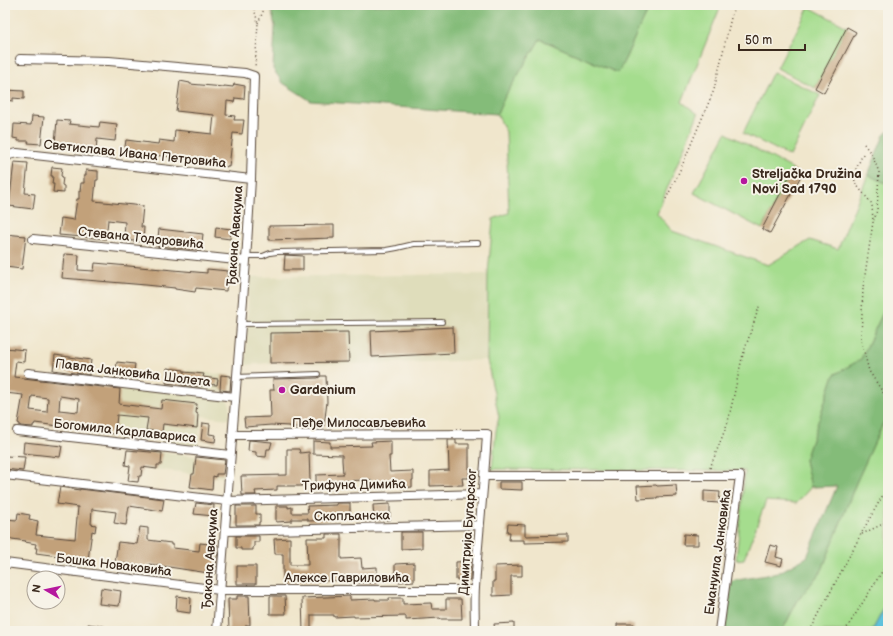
<svg xmlns="http://www.w3.org/2000/svg" width="893" height="636" viewBox="0 0 893 636" font-family="'Balsamiq Sans',sans-serif">
<style>
.built{fill:#dfddbb}
.green{fill:#a5dd8e;stroke:#708456}
.forest{fill:#84bc79;stroke:#60734c}
.water{fill:#5dc2db;stroke:#4c767c}
.building{fill:#c2a17a;fill-rule:evenodd}
.lines{fill:none;stroke-linecap:round;stroke-linejoin:round}
.lane-casing{stroke:#564638;stroke-width:6}
.street-casing{stroke:#564638;stroke-width:10}
.path{stroke:#564638;stroke-width:1.5;stroke-dasharray:1 3;stroke-linecap:butt}
.lane{stroke:#fff;stroke-width:4}
.street{stroke:#fff;stroke-width:8}
.poi-dot{fill:#b5179e;stroke:#f7f3e8;stroke-width:1.5}
.labels{text-anchor:middle;dominant-baseline:central;stroke-width:4;stroke-linejoin:round;paint-order:stroke}
.street-label{font-size:13px;fill:#3b2a1e;stroke:#f7f3e8}
.poi-label{font-size:13px;font-weight:bold;fill:#3b2a1e;stroke:#f7f3e8;text-anchor:start}
</style>
<rect width="100%" height="100%" fill="#f7f3e8"/>
<filter id="ink" filterUnits="userSpaceOnUse"><feTurbulence type="fractalNoise" baseFrequency=".025" numOctaves="2"/><feDisplacementMap in="SourceGraphic" scale="8" xChannelSelector="R" yChannelSelector="G"/><feConvolveMatrix kernelMatrix="1 2 1 2 8 2 1 2 1" color-interpolation-filters="sRGB"/></filter>
<filter id="wash" filterUnits="userSpaceOnUse"><feTurbulence type="fractalNoise" baseFrequency=".012" numOctaves="4" result="noise"/><feDisplacementMap in="SourceGraphic" scale="16" xChannelSelector="R" yChannelSelector="G"/><feGaussianBlur stdDeviation="0.9" result="paint"/><feColorMatrix in="noise" values="0 0 0 0 0 0 0 0 0 0 0 0 0 0 0 0 0 1.4 0 .05"/><feComposite in="paint" operator="in"/></filter>
<g filter="url(#wash)">
<rect width="100%" height="100%" fill="#f0e6cc"/>
<path class="built" d="M488,274L487,360L362,364L270,363L246,365L249,277Z
M188,370L232,376L230,393L185,387Z
M121,387L225,399L228,401L230,405L229,419L202,416L198,446L115,435Z
M147,450L225,460L223,477L145,468Z"/>
<path class="green" d="M650,5H721L682,102L698,114L657,213L672,231L768,265L810,240L838,249L868,175L888,184V302L861,359L834,375L805,460L811,487L797,503L766,501L744,559L736,560L745,471L492,469L496,431L499,417L487,360L488,274L493,219L509,213L506,132L497,114L504,98L540,39L618,73C630,51 638,27 650,5Z
M809,7L847,27L815,88L777,68Z
M773,72L820,95L790,156L743,133Z
M726,133L793,169L762,229L694,193Z
M888,415V601L872,631H782L798,600L822,570L856,483L886,417Z"/>
<path class="forest" d="M270,5H650C638,27 630,51 618,73L540,39L504,98L497,114L311,101L283,83L273,69L275,26Z
M888,131V184L868,175L884,135Z
M888,302V415L886,417L856,483L822,570L798,600L782,631H725L732,581L778,573L807,557L837,486L811,487L805,460L834,375L861,359Z"/>
<path class="water" d="M888,601V631H872Z"/>
<g id="blocks">
<path class="building" d="M847,27L856,32L824,93L815,88Z
M180,81L190,83V84L224,87V86L233,87L234,84L245,86L244,99L235,98L234,102L227,101L226,115L235,116L234,120H244L242,134L233,133L229,167L172,160V157L142,154V156L124,153L126,140L158,144L159,140L174,142L175,130L212,134L214,115L176,111Z
M5,90L24,91V99L13,98V101L5,100Z
M32,116L44,117L41,144L28,143L29,141H18V139L13,138L14,124L31,125Z
M57,120L70,121L69,124L99,127L100,122L117,124L115,141L97,139L96,152L75,150L76,146L55,144Z
M14,162L28,163L25,193L35,194L33,209L9,206Z
M52,167L62,168L61,176L63,177L62,185L64,186V193L53,192L54,184H52L53,176H51Z
M793,169L802,174L770,233L762,229Z
M86,170L98,171V180H96L94,201L143,206L141,227H144L143,242L124,240L125,222L108,220L106,239L59,235L61,218L74,220L77,199H79V191H80L81,183H84V175H86Z
M334,225V238L269,240V226Z
M216,227L231,229L230,239L215,237Z
M159,229L203,234L201,250L157,246Z
M5,234L26,236L22,269L5,267Z
M64,254L79,255L78,270L94,271L95,263L207,273V269L228,271L226,291L196,288L195,292L175,289V288L146,285L62,278Z
M285,255L303,256V270H284Z
M453,327L454,353L372,357L371,331Z
M348,332L349,362L270,363V333Z
M5,348L25,350L24,362L16,361L14,377L120,389L119,404L161,409L162,400L197,404L196,413L198,414L197,428L163,424L162,432L146,430L148,418L117,415L115,434L96,432V429L66,425V427L35,423L34,425H33V427L20,426V424L18,423L23,395L5,393ZM32,396L48,398L47,412L30,410ZM60,396L79,399L78,412L59,410Z
M55,355L91,360L89,375L53,370Z
M117,362L135,364L133,378L122,377V378H115Z
M167,368L184,370V372L204,374L203,377L218,379L217,385L203,384L202,386H200V387L166,383Z
M221,375L231,376L230,391L220,390Z
M321,376H326L327,402L324,426L314,425V427H289V426L271,425L245,427L244,418L271,417L270,390H274L273,379L318,378Z
M203,423L210,424L209,434L216,435L215,442L201,440Z
M249,440L272,442L270,449H267L266,457L256,456V452L248,451Z
M448,440H456V444H469V478H462L463,485L430,486V471L449,470Z
M313,441L330,442V447L372,446L371,442L391,441V456H389L390,472L413,471V480H412V487L401,488V486H371V480L333,481V489H316V475L343,474L342,460V455L313,454Z
M24,442L62,446L60,457L23,453Z
M287,449H299L300,453L309,452L310,481H302V486H277V490L255,491L256,495H242L241,476L287,475Z
M127,450L162,453L161,465H157V469L142,467L141,476H139L138,482L128,481L130,466L125,465Z
M5,456L25,457L23,471L5,469Z
M196,457L225,460L223,474H216V477L213,476L212,490L190,487L192,474H194Z
M499,482H522V490L499,489Z
M656,485L657,486L676,485L677,496L657,497V498L638,499L637,486Z
M60,487L80,490V489L164,499L162,511L129,506L126,525L114,523L116,512L92,509L91,524L96,525L95,532L92,531L88,560L36,553L37,548H35L36,544L25,542L26,541L5,538V519L17,520L18,513L30,515L29,519L38,521L36,535L75,539L78,507L57,504Z
M704,491L720,492L719,503L704,502Z
M196,503L214,505L213,516L194,514Z
M337,503H350V517H328V520L308,521V519H292V521L276,522V506H288V508L292,507V513H308L307,506L337,505Z
M390,504V520H374L373,505Z
M236,506H256V514H260V522H259V525H236Z
M508,524L525,525V536L568,535V542L524,543V540H509L510,532H507Z
M140,527L148,528V540L171,543V545H173V548L199,551L200,543L218,545L216,552L218,553L217,557L215,574L149,564L148,567L144,566V567L115,562L118,542L137,544Z
M401,532H422V548L401,549Z
M326,534H341V559L361,558L362,568L377,567V583H358V580L283,582V554H275L274,539L290,538V565H308L307,538H326Z
M684,534L698,535V545H683Z
M236,536H259V542H254V547H253V550H241V548H236Z
M770,545L778,547L776,557L783,559L781,566L765,562Z
M471,561L470,580H456V562Z
M414,563V581L399,582L398,578H395V564Z
M522,565V576H511V595L493,596V581H495V566Z
M237,566H256V584H237Z
M101,588L121,591L119,606L99,604Z
M177,596L191,598L190,613L176,611Z
M237,596H249L250,625H246V631H229L228,599H237Z
M270,596H285L286,614H270Z
M350,596V600L375,599V600H389V598H403V604L431,603L432,609H446V599H461L462,619H441L440,618L406,620V616L354,617V616L334,617V615H311V631H303L302,598Z
M514,623V631H495L494,624Z
M88,624L109,627L108,631H87Z
M617,624H634V631H617Z"/>
</g>
</g>
<g filter="url(#ink)">
<use href="#blocks" fill-opacity="0" stroke="#564638" stroke-width="1"/>
<g class="lines">
<g class="lane-casing">
<path id="lane" d="M246,256H263L270,253L277,252L386,250L397,248L414,244L478,243
M241,324L442,322
M237,377L318,374"/>
</g>
<g class="street-casing">
<path id="street" d="M20,59L109,61L245,73L254,76L251,179L246,261L217,631
M5,159L9,155L17,153L251,179
M33,239L246,261
M28,373L235,397
M17,431L230,455
M232,435L487,434C484,486 478,537 475,588C474,602 475,617 475,631
M5,475L227,501L482,494
M484,476H740L719,631
M225,531L479,525
M5,563L220,590H474"/>
</g>
<path class="path" d="M253,5L258,23L255,68
M258,23L266,5
M864,144L872,155L879,172L877,210L874,220
M863,154L854,173L855,183L872,204L873,222L863,288L861,340L869,371L886,397L888,409
M666,199L681,168L714,90L734,5
M710,468L728,422L742,358L760,304
M862,534L885,523L888,522
M810,631L861,534L888,486
M845,631L888,562"/>
<use href="#lane" class="lane"/>
<use href="#street" class="street"/>
</g>
</g>
<g class="poi-dot">
<circle cx="744" cy="181" r="4"/>
<circle cx="282" cy="390" r="4"/>
</g>
<g class="labels">
<g class="street-label">
<text transform="translate(135 154) rotate(6)">Светислава Ивана Петровића</text>
<text transform="translate(235 236) rotate(-86)">Ђакона Авакума</text>
<text transform="translate(141 238) rotate(6)">Стевана Тодоровића</text>
<text transform="translate(133 373) rotate(7)">Павла Јанковића Шолета</text>
<text x="359" y="423">Пеђе Милосављевића</text>
<text transform="translate(125 431) rotate(6)">Богомила Карлавариса</text>
<text transform="translate(354 485) rotate(-1)">Трифуна Димића</text>
<text transform="translate(352 516) rotate(-1)">Скопљанска</text>
<text transform="translate(468 532) rotate(-86)">Димитрија Бугарског</text>
<text transform="translate(718 552) rotate(-82)">Емануила Јанковића</text>
<text transform="translate(210 559) rotate(-86)">Ђакона Авакума</text>
<text transform="translate(114 565) rotate(7)">Бошка Новаковића</text>
<text x="347" y="578">Алексе Гавриловића</text>
</g>
<g class="poi-label">
<text x="752" y="174">Streljačka Družina<tspan x="752" dy="15">Novi Sad 1790</tspan></text>
<text x="290" y="390">Gardenium</text>
</g>
</g>
<rect width="893" height="636" fill="none" stroke="#f7f3e8" stroke-width="20"/>
<g transform="translate(46 590) rotate(279)"><circle r="19" fill="#f7f3e8" stroke="#aca397"/>
<path d="M0-3L7 15L0 10L-7 15Z" fill="#b5179e"/>
<text y="-6" font-size="11" font-weight="bold" text-anchor="middle" fill="#3b2a1e">N</text>
</g>
<path d="M739 44v6h66v-6" fill="none" stroke="#3b2a1e" stroke-width="2"/>
<text x="745" y="44" font-size="12" fill="#3b2a1e" stroke="#f7f3e8" stroke-width="3" paint-order="stroke">50 m</text>
</svg>
